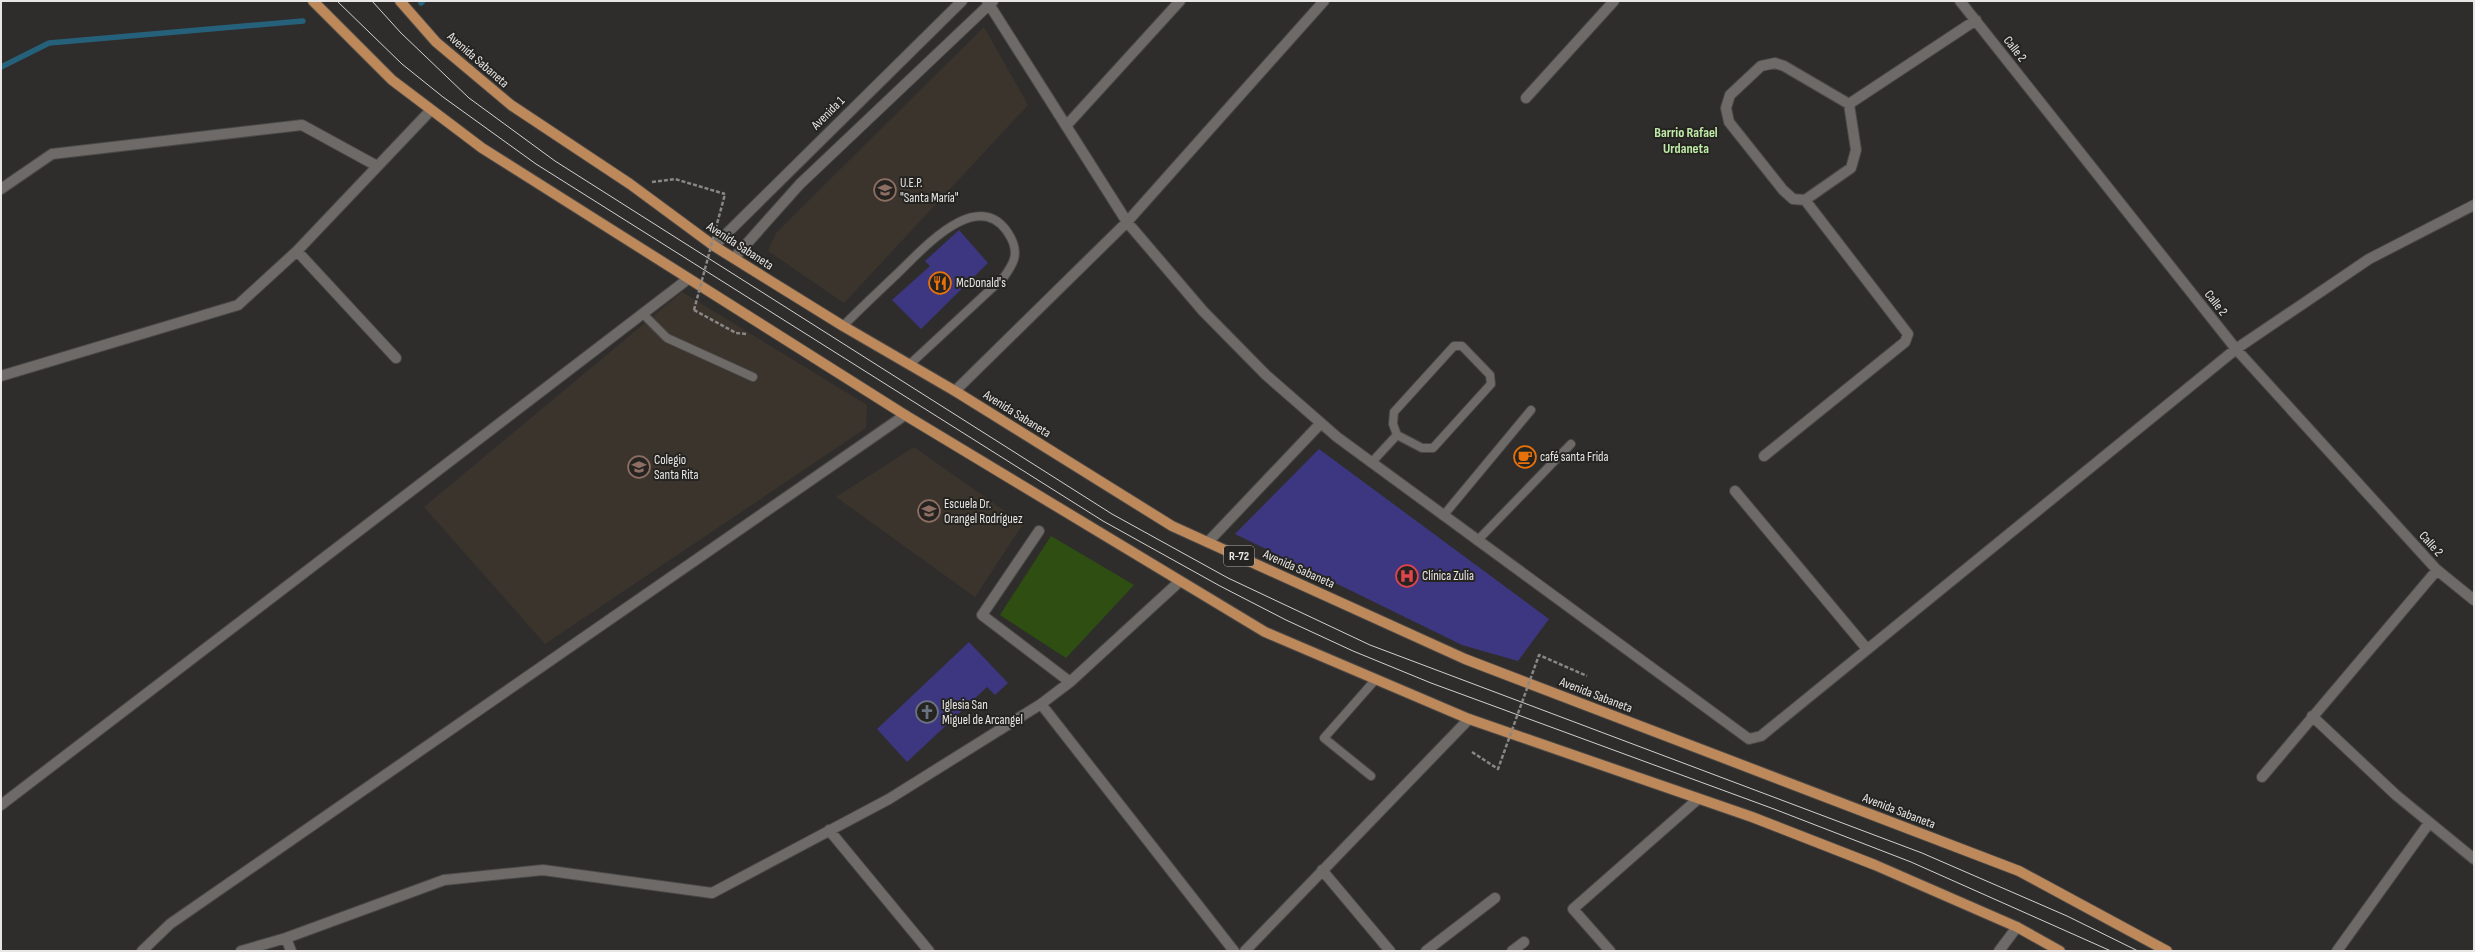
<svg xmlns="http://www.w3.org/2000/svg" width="2475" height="952" viewBox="0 0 2475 952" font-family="'Sofia Sans Condensed',sans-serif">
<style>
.built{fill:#3b342d}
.green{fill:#2f4f12}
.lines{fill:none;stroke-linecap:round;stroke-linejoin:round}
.stream{stroke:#26617c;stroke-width:5.5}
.building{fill:#3d3681}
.lane-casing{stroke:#494846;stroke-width:10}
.street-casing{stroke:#494846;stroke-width:12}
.primary-casing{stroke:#494846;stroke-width:12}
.path{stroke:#888785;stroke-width:2.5;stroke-dasharray:4 2;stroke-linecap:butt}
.lane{stroke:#6d6a68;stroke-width:8}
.street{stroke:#6d6a68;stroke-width:10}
.primary{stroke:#bd885a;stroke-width:10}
.tram{stroke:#d1d0cf;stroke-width:1}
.path-bridge{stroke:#888785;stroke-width:2.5;stroke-dasharray:4 2;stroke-linecap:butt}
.labels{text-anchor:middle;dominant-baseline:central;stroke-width:4;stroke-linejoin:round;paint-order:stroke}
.shield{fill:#252421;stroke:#aeacab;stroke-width:1}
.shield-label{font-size:12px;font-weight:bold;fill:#e8e7e6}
.street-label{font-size:13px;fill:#e8e7e6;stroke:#252421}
.poi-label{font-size:13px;fill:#e8e7e6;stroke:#252421;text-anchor:start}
.neighbourhood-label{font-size:14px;font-weight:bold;fill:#bfeaa7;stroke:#252421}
</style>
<rect width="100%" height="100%" fill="#2f2d2b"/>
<path class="built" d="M984,27L1028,105L844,303L768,251L776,233Z
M682,292L867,405L866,428L545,644L424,507Z
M914,447L1023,524L975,597L836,497Z"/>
<path class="green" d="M1051,536L1134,585L1066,658L1000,615Z"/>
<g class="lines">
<path class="stream" d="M421,3L423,1
M1,67L49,43L303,21"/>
</g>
<path class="building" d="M959,230L988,263L921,329L892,300L930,266L925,261Z
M1319,449L1549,619L1518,661L1462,645L1235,534Z
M969,642L1008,683L995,695L987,687L907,762L877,729Z"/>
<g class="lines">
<g class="lane-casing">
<path id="lane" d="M644,315L667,338L753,377
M843,326C861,308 880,290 898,273C923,249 981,182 1011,238C1019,254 1014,263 1004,277L909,365
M1371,463L1397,435L1422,448H1433L1491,384L1490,375L1462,346H1454L1394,412L1393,424L1397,435
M1443,516L1531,410
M1477,541L1571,444
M1371,776L1324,738L1376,679"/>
</g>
<g class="street-casing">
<path id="street" d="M987,1L1127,222L1203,311L1266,375L1337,437L1749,739L1761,736L2236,349L2369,259L2474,205
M1960,1L2236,349L2437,570L2474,600
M1775,63L1784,66L1849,104L1856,150L1851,168L1805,200L1793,199L1783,190L1729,122L1726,108L1730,95L1761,66Z
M1526,98L1614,1
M1849,104L1976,20
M1066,126L1180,1
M1,189L52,154L302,125L377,166
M714,246L962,1
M297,251L396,358
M734,258L800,184L993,1
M1,376L238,305L297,251L431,110
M955,391L1127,222L1324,1
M1764,456L1905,342L1908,334L1805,200
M1735,491L1867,649
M1039,531L982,615L1070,682
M1208,542L1320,424
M1041,704L1234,951
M2312,716L2396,795L2474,859
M2262,777L2437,570
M1,805L688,279
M829,830L929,951
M1322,870L1390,951
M286,938L291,951
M142,951L170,924L905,415
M241,951L286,938L444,880L543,870L712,893L889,799L1041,704L1070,682L1179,582
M1245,951L1469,719
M1426,951L1495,898
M1512,951L1524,942
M1610,951L1573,909L1698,799
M1999,951L2017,927
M2337,951L2429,823"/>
</g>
<g class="primary-casing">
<path id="primary" d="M313,1L392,80L482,148L905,415L1265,632L1469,719L1752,817L1875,865L2017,927L2060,951
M400,1L436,42L511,105L630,184L714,246L843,326L955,391L1172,526L1465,659L2019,871L2167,951"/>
</g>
<path class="path" d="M652,182L675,179L725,194
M694,310L736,333L747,334"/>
<use href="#lane" class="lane"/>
<use href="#street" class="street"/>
<use href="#primary" class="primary"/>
<path class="tram" d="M337,1L402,64L443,97L536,164L1103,521L1220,586L1286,620L1353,651L1431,683L1774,809L1911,862L2111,951
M372,1L401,33L469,98L555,161L1112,514L1228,578L1370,645L1922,853L2067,916L2138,951"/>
<path class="path-bridge" d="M694,310L725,194
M1472,752L1498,769L1539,655L1587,676"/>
</g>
<defs>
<g id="school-ring" transform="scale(1.15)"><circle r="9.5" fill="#252421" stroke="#8d6e63" stroke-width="1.5"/><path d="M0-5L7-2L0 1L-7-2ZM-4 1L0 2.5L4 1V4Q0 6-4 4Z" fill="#8d6e63"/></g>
<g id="restaurant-ring" transform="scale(1.15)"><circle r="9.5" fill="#252421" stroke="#e8710a" stroke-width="1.5"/><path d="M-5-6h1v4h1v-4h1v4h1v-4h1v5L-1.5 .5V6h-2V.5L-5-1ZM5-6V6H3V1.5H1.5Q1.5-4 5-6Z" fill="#e8710a"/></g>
<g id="cafe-ring" transform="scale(1.15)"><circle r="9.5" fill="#252421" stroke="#e8710a" stroke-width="1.5"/><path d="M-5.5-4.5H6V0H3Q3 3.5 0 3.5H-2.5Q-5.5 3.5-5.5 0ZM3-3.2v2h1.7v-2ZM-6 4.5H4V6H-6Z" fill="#e8710a"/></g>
<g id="hospital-ring" transform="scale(1.15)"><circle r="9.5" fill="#252421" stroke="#e0444e" stroke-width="1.5"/><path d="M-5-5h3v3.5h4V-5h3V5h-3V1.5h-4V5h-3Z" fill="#e0444e"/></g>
<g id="church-ring" transform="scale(1.15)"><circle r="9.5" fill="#252421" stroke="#6b7280" stroke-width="1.5"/><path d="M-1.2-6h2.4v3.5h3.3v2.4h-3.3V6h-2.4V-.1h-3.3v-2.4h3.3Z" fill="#6b7280"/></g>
</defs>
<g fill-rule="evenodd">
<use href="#school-ring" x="885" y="190"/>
<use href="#restaurant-ring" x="940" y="283"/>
<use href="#cafe-ring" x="1525" y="457"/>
<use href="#school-ring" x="639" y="467"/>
<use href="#school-ring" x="929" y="511"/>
<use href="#hospital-ring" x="1407" y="576"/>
<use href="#church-ring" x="927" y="712"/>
</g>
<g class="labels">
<rect class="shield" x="1224" y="546" width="30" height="20" rx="3"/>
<g class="shield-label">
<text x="1239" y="556">R-72</text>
</g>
<g class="street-label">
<text transform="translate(2015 49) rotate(52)">Calle 2</text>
<text transform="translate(478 60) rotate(41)">Avenida Sabaneta</text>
<text transform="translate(828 113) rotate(-45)">Avenida 1</text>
<text transform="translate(740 246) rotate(33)">Avenida Sabaneta</text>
<text transform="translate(2216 303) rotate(52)">Calle 2</text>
<text transform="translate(1017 414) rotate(32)">Avenida Sabaneta</text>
<text transform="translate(2431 544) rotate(48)">Calle 2</text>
<text transform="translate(1299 569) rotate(24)">Avenida Sabaneta</text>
<text transform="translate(1596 695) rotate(21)">Avenida Sabaneta</text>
<text transform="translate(1899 811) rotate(21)">Avenida Sabaneta</text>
</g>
<g class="poi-label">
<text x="900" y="183">U.E.P.<tspan x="900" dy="15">"Santa María"</tspan></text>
<text x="956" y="283">McDonald's</text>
<text x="1540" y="457">café santa Frida</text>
<text x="654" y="460">Colegio<tspan x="654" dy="15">Santa Rita</tspan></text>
<text x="944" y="504">Escuela Dr.<tspan x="944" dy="15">Orangel Rodríguez</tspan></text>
<text x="1422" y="576">Clínica Zulia</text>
<text x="942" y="705">Iglesia San<tspan x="942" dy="15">Miguel de Arcangel</tspan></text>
</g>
<g class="neighbourhood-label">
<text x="1686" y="132">Barrio Rafael<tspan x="1686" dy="16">Urdaneta</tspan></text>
</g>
</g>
<rect width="2475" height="952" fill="none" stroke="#e8e7e6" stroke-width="4"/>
</svg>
